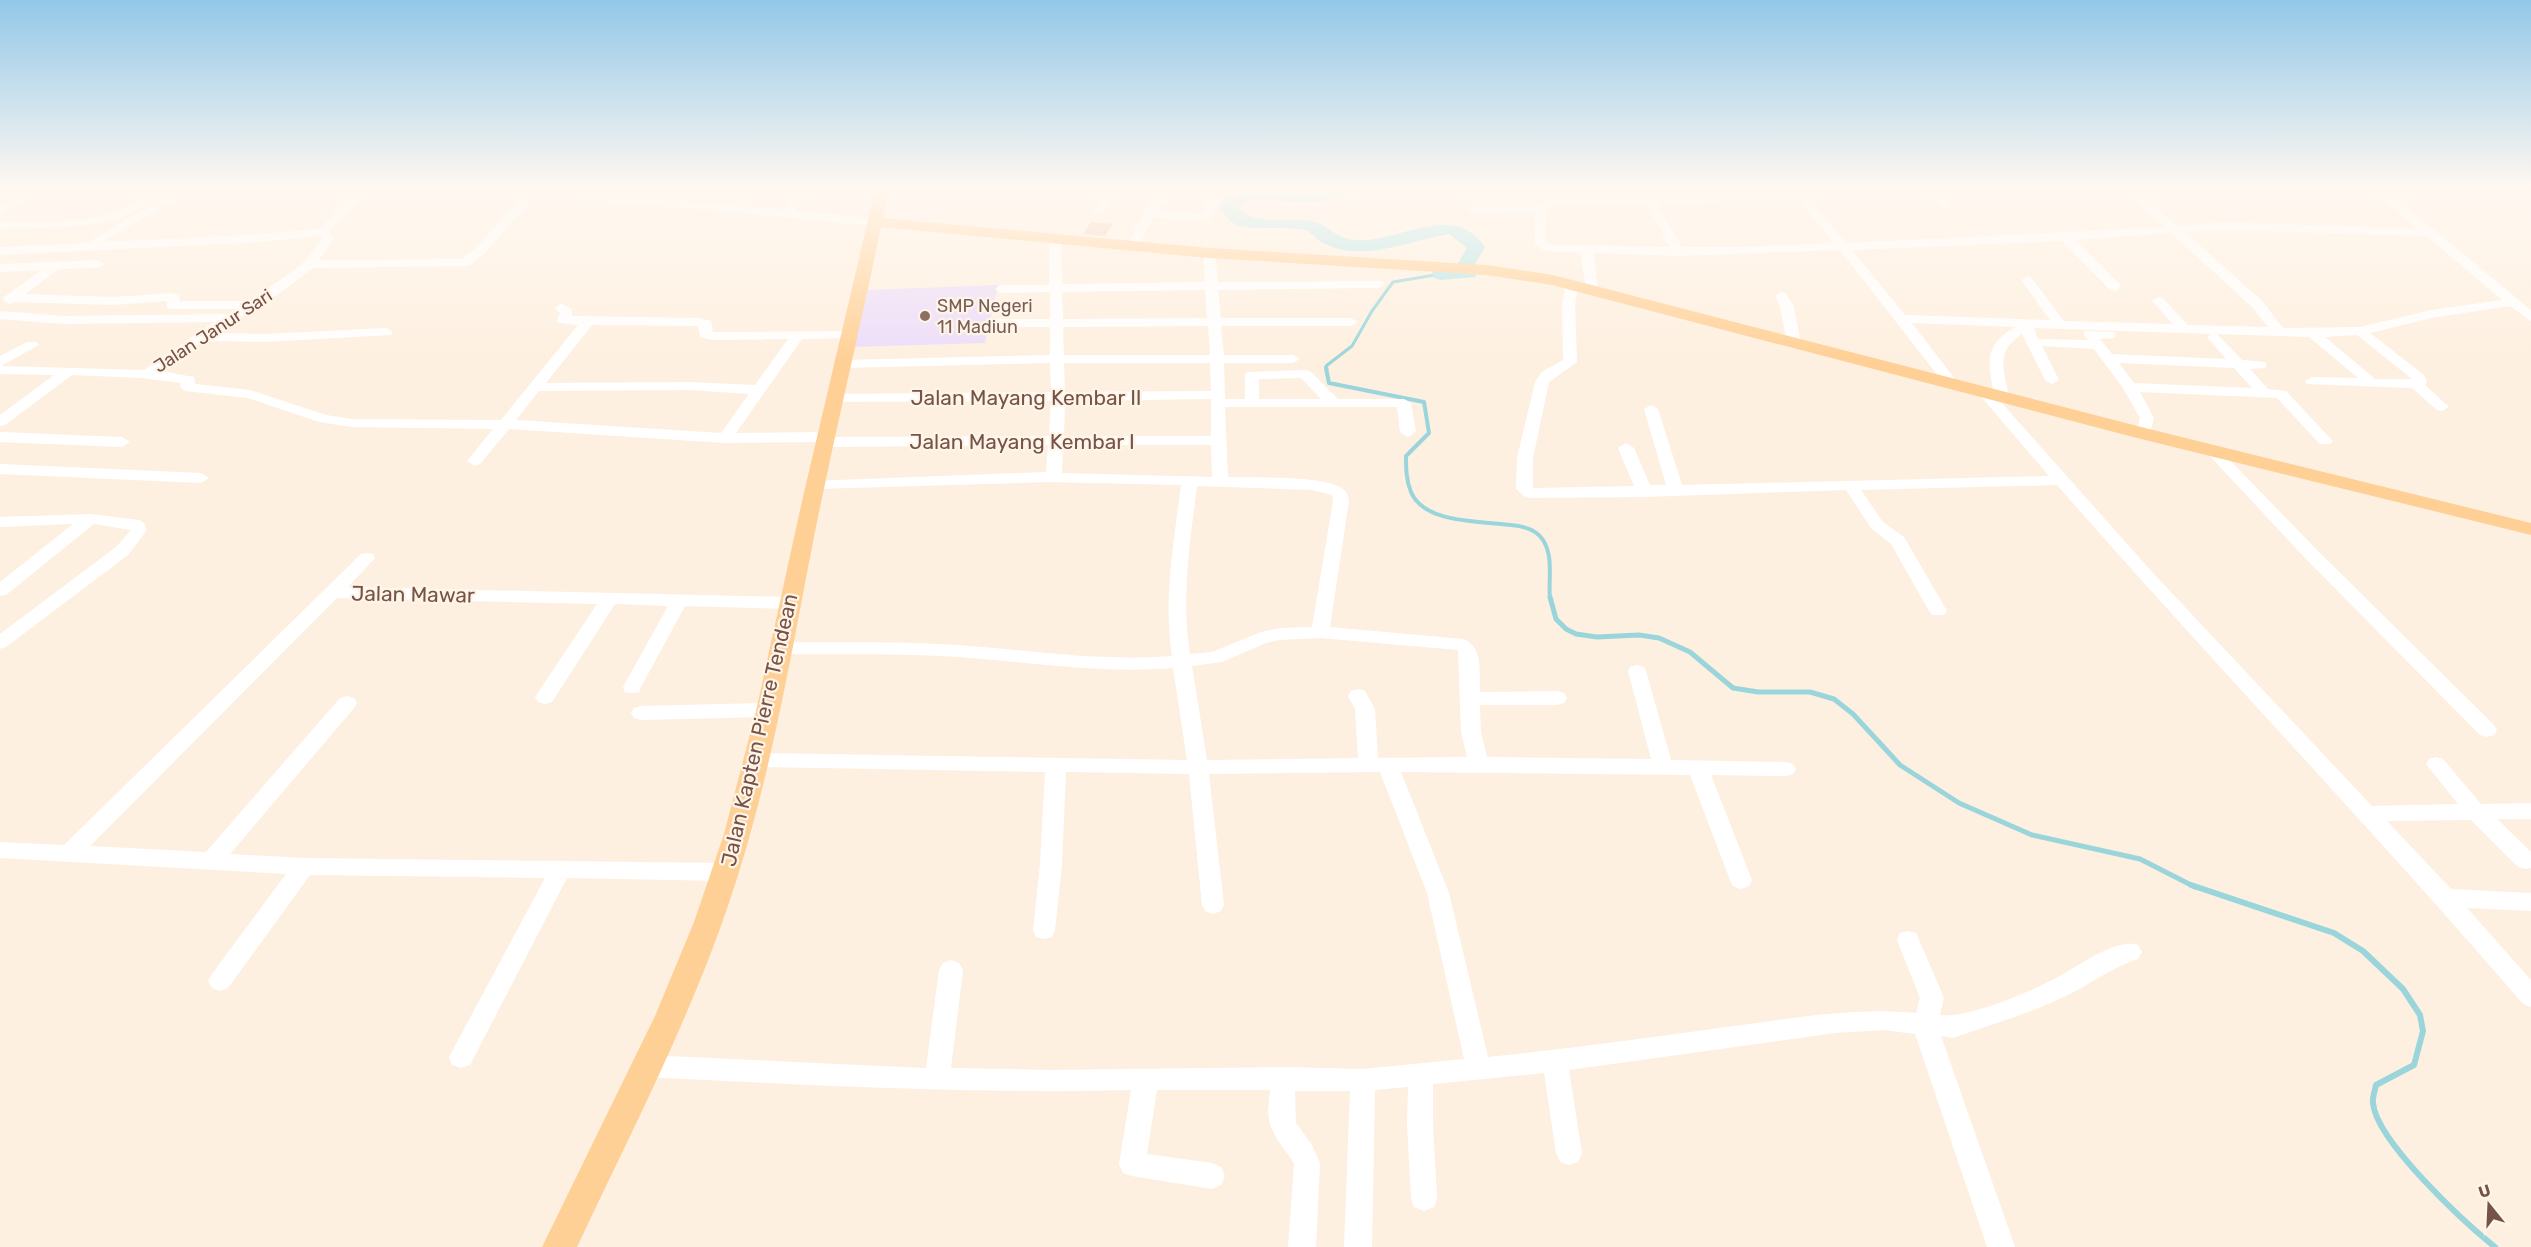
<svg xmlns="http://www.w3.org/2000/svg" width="2531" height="1247" viewBox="0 0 2531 1247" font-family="Rubik,sans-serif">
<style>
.education{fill:#edddfa}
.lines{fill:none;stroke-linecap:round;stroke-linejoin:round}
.stream-far3{stroke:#99d5db;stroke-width:3}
.stream-far2{stroke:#99d5db;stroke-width:4}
.stream-far1{stroke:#99d5db;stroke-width:5}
.stream{stroke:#99d5db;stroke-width:6}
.river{fill:#b4e5e8;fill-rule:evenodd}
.building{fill:#f5cab6}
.minor{fill:#fff;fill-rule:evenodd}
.major{fill:#ffd096;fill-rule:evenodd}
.education-dot{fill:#8d6e63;stroke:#fff4e8;stroke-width:2}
.labels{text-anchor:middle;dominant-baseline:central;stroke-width:4.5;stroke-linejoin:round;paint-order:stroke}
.far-education-label{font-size:18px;fill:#785e54;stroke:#fff4e8;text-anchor:start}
.far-street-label{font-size:18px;fill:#765346;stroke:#fff4e8}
.street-label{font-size:21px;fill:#765346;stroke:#fff4e8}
</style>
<rect width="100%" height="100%" fill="#fef0e0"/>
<path class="education" d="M998,285L985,343L851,347L867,290Z"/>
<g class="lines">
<path class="stream-far3" d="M1327,369L1326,366L1352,346L1372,311L1393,282L1441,274"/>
<path class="stream-far2" d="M1326,368L1329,383L1424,402L1429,433L1406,456C1406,468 1406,480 1411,492C1424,524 1482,521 1511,525C1523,526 1536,529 1543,540C1554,557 1548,580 1550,599"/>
<path class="stream-far1" d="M1550,597L1556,619L1566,629L1576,634L1597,637L1639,635L1659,638L1690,652L1733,688L1758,692H1810L1834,699L1853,714L1900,765L1959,803L2032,835L2140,859L2195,887"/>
<path class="stream" d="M2191,885L2334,933L2363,951L2403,989L2420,1015L2423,1031L2414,1065L2376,1085C2375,1091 2372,1098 2373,1103C2376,1141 2465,1223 2495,1247"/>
<path class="river" d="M1335,186H1356C1338,211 1283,200 1256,200L1247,201L1238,208C1254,226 1290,217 1312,221C1327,223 1335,240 1358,240C1401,242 1453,200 1485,247L1473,267L1477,273L1475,277L1441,280L1434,278L1432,274L1434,270L1455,268L1467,248L1449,234C1408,241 1363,263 1323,243C1317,240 1313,234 1308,231C1294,226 1257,230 1239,226L1231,222L1220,209L1223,200C1265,179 1301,203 1335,186Z"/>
</g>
<path class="building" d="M1091,222L1113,224L1105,236L1083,234Z"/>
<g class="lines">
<path class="minor" d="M0,186H7L0,189Z
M35,186H49L0,214V206Z
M156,186H169C126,233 58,227 0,229V221C37,221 93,225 126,208C137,202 146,193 156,186Z
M183,186H197L103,242L259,234L319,229L362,186H374L330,230L329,232L334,239L319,260L462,259L475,249L525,193L383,189L378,186L534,187L783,210L801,186H812L794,211L875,218L881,222L875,226L537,194L483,255L469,266L313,268L281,292L215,333L266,334L386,328L393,332L391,335L266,342L203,341L160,371L194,377L195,384L250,390L326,415L352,419L501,420L578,325L559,323L557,320L560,313L554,308L561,304L572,309V316L699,318L711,321L713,332L855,331L857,334L850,338L802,339L736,433L826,432L831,434L833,437L1049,436L1051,401L834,402L827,398L834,394L1051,392L1050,363L842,368L835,364L842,360L1050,355V327H996L989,323L996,319H1050V292L1001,293L995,289L1001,285H1049V239L1055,235L1061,239L1062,284L1205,282L1203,253L1209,249L1215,253L1218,282L1383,281L1385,284L1379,288L1218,290L1221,318H1351L1358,322L1351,326H1221L1224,355H1293L1300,359L1293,363H1224L1225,399H1245V375L1247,372L1305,370L1310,371L1338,399H1404L1411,403L1416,432L1408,437L1400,432L1397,407H1225L1228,477C1253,478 1325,475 1343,489C1347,492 1348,496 1349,501L1330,627L1463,639C1484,646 1479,674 1480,692L1557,691L1564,693L1567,698L1564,703L1557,705H1480L1481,732L1487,757L1651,759L1628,671L1630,667L1637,665L1644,667L1646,671L1671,760L1786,762L1793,764L1796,769L1793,774L1786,776L1711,775L1752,880L1749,886L1741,889L1733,886L1730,880L1690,775L1401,772L1449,893L1488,1057C1570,1049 1652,1037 1734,1026C1795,1018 1855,1007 1916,1013L1920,998L1897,940L1900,933L1908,931L1916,933L1944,998L1940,1015C1969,1018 2027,993 2054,979C2075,969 2115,937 2138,945L2142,952L2138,959C2114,967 2094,981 2072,993C2034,1012 1993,1024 1953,1038L1941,1036L2015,1247H1987L1915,1034L1884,1030L1835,1033L1569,1070L1582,1153L1578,1162L1569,1165L1560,1162L1556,1153L1544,1073L1433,1084V1124L1437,1198L1434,1207L1424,1211L1414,1207L1411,1198L1407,1124L1408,1087L1375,1090L1372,1247H1344L1350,1091H1295L1296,1123L1312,1145L1320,1163L1316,1247H1288L1294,1163L1277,1139L1270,1125L1268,1112L1270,1090H1157L1147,1154L1212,1163L1221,1167L1225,1176L1221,1185L1212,1189L1132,1176L1123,1173L1119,1164L1131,1090C969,1094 808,1085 646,1077L637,1074L634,1066L637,1058L646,1055L926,1068L939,970L943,963L951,960L959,963L963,970L951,1068L1051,1070L1284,1067L1363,1069L1464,1059L1427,893L1380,772L1209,774L1224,905L1221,911L1213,914L1205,911L1202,905L1189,774L1066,772L1062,864L1055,930L1052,937L1044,939L1036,937L1033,930L1040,864L1045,772L757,767L750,765L747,760L750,755L757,753L1187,760L1173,668C1102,674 1030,662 959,657C899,653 839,655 780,654L774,652L771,648L774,644L780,642C839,643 899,641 958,645C1029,650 1101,662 1172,656C1163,598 1174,542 1181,485L1047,482L817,489L811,487L809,484L811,481L1046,472L1048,445L825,447L820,445L818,442L725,443L509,429L480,464L475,466L467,461L493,429L352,427L319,422L248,398L185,391L180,387L181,383L142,378L72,375L5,425L0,426V415L54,375L0,374V356L27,342H37L39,345L1,366L144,370L214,322L64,324L0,319V311L64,316L228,314L237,309H172L167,308V301L113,305L15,302L9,304L3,300L4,297L42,270L0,272V264L98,260L104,264L98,268L59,269L25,294L113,297L171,293L179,295L180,301H250L301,265L322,239L320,236L259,242L0,255V247L87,243ZM1205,290L1207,318L1063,319L1062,292ZM592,325L698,326L700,337L712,340L788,339L755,385L690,382L546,383ZM1208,326L1210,355H1064L1063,327ZM1064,363H1210L1211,391L1065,392ZM1301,378L1321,399H1259V379ZM690,390L749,394L721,433L516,420L539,391ZM1211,399V436H1064L1065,401ZM1063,445H1211L1212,477L1062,473ZM1197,486L1312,490L1332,495L1333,501L1312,627L1279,628L1261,632L1212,652L1190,654C1181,598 1190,542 1197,486ZM1320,638L1458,650L1461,732L1467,757L1378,758L1375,709L1365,691L1358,689L1351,691L1348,696L1355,709L1358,758L1207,760L1192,666L1222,662L1266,643L1279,640Z
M1003,186H1055L1107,189L1110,186H1121L1103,213L1099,214L1093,211L1103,196L1009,189Z
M1163,186H1175L1157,211L1201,214L1218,186H1229L1209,220L1153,218L1137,249H1129L1127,246L1143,214Z
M1255,186H1321L1301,192L1261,189Z
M1789,186H1799L1846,243L2164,227L2118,186H2130L2177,226L2225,222L2418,229L2368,186H2381L2531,310V321L2510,306L2431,318L2370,333L2424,375L2427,382L2425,385L2449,407L2442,411L2437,410L2412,388L2307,384L2305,381L2312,377L2358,378L2309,337L2217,334L2242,360L2265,362L2267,365L2265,368L2250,369L2268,389L2286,391L2330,438L2333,441L2330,444H2320L2277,398L2140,392L2154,418L2149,437H2139L2136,434L2140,418L2123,388L2094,349L2042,346L2059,380L2052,384L2045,380L2022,334C1995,351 2004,370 2009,397L2007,400L2000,401L2153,573L2372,806L2458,804L2426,764L2429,759L2436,757L2443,759L2481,804L2531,803V819H2497L2531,852V868L2526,869L2518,867L2471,820L2387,821L2451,889L2531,893V911L2467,908L2531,980V1007L2523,1004C2371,827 2210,660 2057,485L1861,490L1883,522L1904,537L1947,611L1944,615H1932L1929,611L1891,544L1871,528L1846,490L1645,497L1530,498L1524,496L1516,489L1517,458L1535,382L1542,372L1563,360L1562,305L1566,285L1572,281L1578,285L1575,305L1577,362L1549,382L1533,458V488L1634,486L1618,448L1626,443L1634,448L1650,485H1666L1644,409L1651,405L1658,409L1682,485L2049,476L1977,392L1984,388L1989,389L1994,395C1988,363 1983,344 2016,327L1912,323L1958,383L1951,387L1946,386L1840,250L1679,256L1593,253L1598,287L1592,291L1586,287L1580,253L1545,251L1535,244V213L1473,212L1467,209L1473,206H1538L1544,201L1557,197L1793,193ZM1798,199L1834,243L1739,247H1682L1656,202ZM1645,202L1670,247L1562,245L1549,244L1545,240L1547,211L1552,205ZM2225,230L2427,236L2502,300L2431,310L2360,327L2283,328L2262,301L2185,232ZM2171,233L2252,307L2268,327L2188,325L2163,298L2158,297L2152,301L2173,324L2064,321L2031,277L2027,276L2021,280L2050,320L1905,315L1852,250L2062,241L2110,290L2115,291L2121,287L2120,284L2075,240ZM2034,328L2211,334L2207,337L2226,359L2112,354L2100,339L2114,338L2116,335L2114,332L2085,331L2083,334L2088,340L2038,339ZM2357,335L2412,379H2375L2325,337ZM2119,363L2234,368L2252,388L2134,383Z
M1923,186H1935L1951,205L1949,207H1941Z
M1781,292L1786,293L1794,307L1801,343L1799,346L1794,347L1787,343L1780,307L1775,296Z
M0,432L122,437L130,442L122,447L0,442Z
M2213,446L2218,448L2316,549L2494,725L2497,730L2494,735L2487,737L2480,735L2304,557L2208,454L2205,451L2208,448Z
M0,464L201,473L209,478L201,483L0,474Z
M90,514L139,520L144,523L147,530L128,555L6,647L0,649V634L116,547L131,530L94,524L6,595L0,596V582L73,524L0,527V517Z
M367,553L373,554L375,558L348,587L790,597L796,599L799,603L796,607L790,609L685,606L641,687L639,692L632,693L625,692L623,687L668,606L615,604L552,702L545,704L538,702L535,697L597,604L337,598L90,846L206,852L340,698L347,696L354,698L357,703L354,708L230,854L304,858L726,863L734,866L737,872L734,878L726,881L567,878L470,1065L461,1068L452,1065L449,1057L545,878L310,875L228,988L220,991L212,988L208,981L212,974L286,874L0,858V842L64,845L361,554Z
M767,703L774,705L777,710L774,715L767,717L641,720L634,718L631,713L634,708L641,706Z"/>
<path class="major" d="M876,186H890L883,218L1209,248L1487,265L1553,275L2149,429L2531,523V535L2137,438L1552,285L1487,275L1209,258L881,227C859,334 833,440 812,547C791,656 772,766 739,872C699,1002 635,1124 577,1247H542L655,1016L694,922L724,834L756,711L802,501Z"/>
</g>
<linearGradient id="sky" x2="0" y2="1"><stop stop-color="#93c8e8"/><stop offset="0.52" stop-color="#fff8f1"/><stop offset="1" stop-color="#fff8f1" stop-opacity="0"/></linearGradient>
<rect width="2531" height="360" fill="url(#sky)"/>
<circle class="education-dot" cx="925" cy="316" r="6"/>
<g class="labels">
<g class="far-education-label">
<text x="937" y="306">SMP Negeri<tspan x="937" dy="21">11 Madiun</tspan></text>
</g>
<g class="far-street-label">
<text transform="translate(213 331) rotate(-33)">Jalan Janur Sari</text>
</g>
<g class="street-label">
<text x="1026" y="397">Jalan Mayang Kembar II</text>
<text x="1022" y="441">Jalan Mayang Kembar I</text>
<text transform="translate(413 594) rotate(1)">Jalan Mawar</text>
<text transform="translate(759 730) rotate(-77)">Jalan Kapten Pierre Tendean</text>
</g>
</g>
<g transform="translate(2489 1205) rotate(342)" stroke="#fff4e8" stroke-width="4.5" paint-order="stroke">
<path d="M0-4.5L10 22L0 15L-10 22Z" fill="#765346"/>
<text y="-9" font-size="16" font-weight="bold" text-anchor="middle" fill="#765346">U</text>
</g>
</svg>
